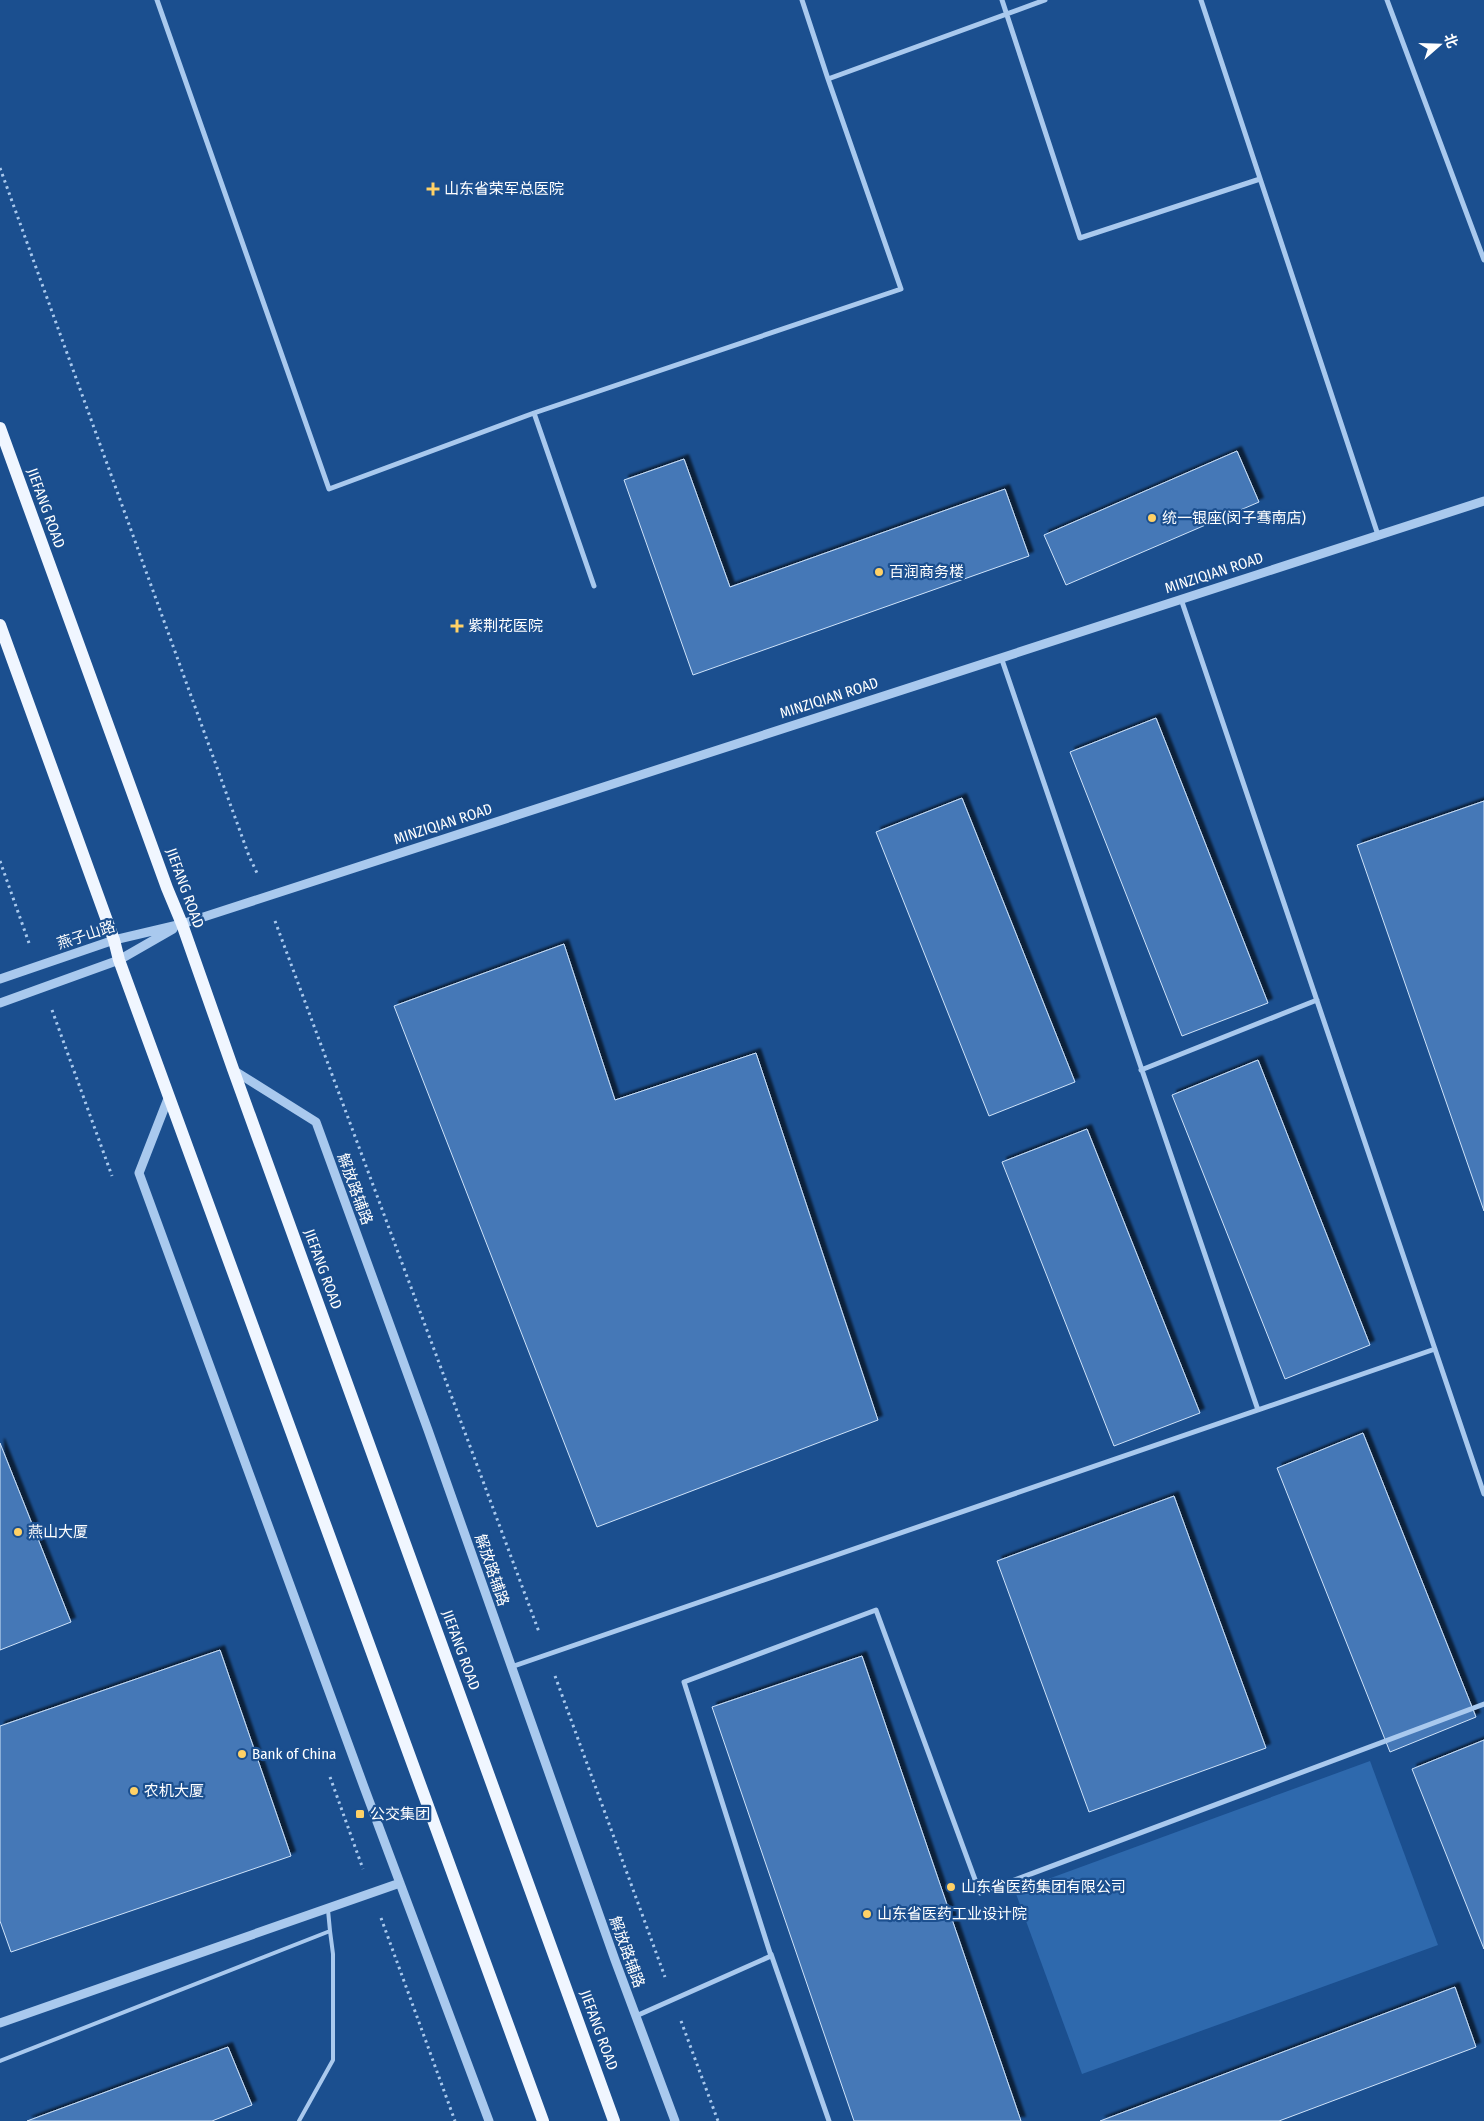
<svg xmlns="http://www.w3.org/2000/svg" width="1484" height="2121" viewBox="0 0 1484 2121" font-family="'Fira Sans Condensed','Noto Sans SC',sans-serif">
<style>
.green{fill:#2e69ad}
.building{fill:#4478b7;stroke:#cfe3fa;filter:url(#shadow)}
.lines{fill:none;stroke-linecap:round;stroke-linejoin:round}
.path{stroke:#a9c9ee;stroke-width:3;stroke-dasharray:2.5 4;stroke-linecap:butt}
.service{stroke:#a9c9ee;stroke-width:4}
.minor{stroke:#a9c9ee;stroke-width:5}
.tertiary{stroke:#a9c9ee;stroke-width:9}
.primary{stroke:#f0f6ff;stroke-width:12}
.poi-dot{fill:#ffd166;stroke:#1b4f8f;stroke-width:2}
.labels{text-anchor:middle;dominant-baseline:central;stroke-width:4.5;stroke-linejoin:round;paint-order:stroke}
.poi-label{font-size:15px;fill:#fff;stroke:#1b4f8f;text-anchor:start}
.street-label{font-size:15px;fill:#fff;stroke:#1b4f8f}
</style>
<defs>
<filter id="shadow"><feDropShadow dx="4.5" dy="-4.5" stdDeviation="1" flood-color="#0009"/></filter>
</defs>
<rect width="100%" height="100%" fill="#1b4f8f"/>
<path class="green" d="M1370,1761L1438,1945L1082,2074L1015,1891Z"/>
<path class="building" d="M1237,451L1259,502L1066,585L1044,535Z
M684,459L730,587L1005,489L1029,556L693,675L624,480Z
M1156,718L1268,1003L1182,1036L1070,752Z
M962,798L1075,1082L989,1116L876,832Z
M1484,801V1211L1357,845Z
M564,944L615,1100L756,1053L878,1420L597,1527L394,1006Z
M1258,1060L1370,1345L1285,1379L1172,1095Z
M1087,1129L1200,1413L1114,1446L1002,1162Z
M1363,1433L1476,1717L1390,1752L1277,1468Z
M0,1443L71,1622L0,1650Z
M1174,1496L1266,1748L1089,1812L997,1561Z
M220,1650L291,1856L11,1952L0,1921V1726Z
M862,1656L1021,2121H854L712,1707Z
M1484,1740V1949L1412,1769Z
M1455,1987L1476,2047L1279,2121H1100Z
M228,2047L252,2105L212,2121H27Z"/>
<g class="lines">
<path class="path" d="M0,168L249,856L257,873
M0,861L29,943
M275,921L539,1632
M52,1010L112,1176
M555,1676L665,1977
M330,1777L363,1869
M381,1918L455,2121
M681,2021L718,2121"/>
<path class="service" d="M0,2061L330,1931L328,1910
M299,2121L333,2060V1954L330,1931"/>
<path class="minor" d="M157,0L329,489L534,413L594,586
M802,0L828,79
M1002,0L1080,238L1260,179
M1201,0L1378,535
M1387,0L1484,260
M534,413L901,289L828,79L1045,0
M1181,599L1484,1494
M1001,657L1258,1410
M1141,1070L1317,1000
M511,1667L1435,1349
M771,1954L829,2121
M636,2016L771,1956L684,1682L876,1610L980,1893L1484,1704"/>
<path class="tertiary" d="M0,979L114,940L182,924L1484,501
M0,1003L119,960L173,929
M233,1070L316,1122L428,1430L615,1960L675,2121
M169,1096L139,1173L364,1787L489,2121
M0,2023L400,1883"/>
<path class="primary" d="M0,428L167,888L182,924L233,1069L614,2121
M0,625L114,940L119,960L543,2121"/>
</g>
<g class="poi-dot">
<path d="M430.5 181.5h5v5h5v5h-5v5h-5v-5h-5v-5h5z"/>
<circle cx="1152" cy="518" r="5"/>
<circle cx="879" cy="572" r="5"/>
<path d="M454.5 618.5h5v5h5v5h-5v5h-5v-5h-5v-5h5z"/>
<circle cx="18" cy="1532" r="5"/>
<circle cx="242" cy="1754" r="5"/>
<circle cx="134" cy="1791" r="5"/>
<rect x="355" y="1809" width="10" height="10" rx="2.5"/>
<circle cx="951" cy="1887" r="5"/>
<circle cx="867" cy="1914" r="5"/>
</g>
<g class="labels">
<g class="poi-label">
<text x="444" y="189">山东省荣军总医院</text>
<text x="1162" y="518">统一银座(闵子骞南店)</text>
<text x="889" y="572">百润商务楼</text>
<text x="468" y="626">紫荆花医院</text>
<text x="28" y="1532">燕山大厦</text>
<text x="252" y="1754">Bank of China</text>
<text x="144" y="1791">农机大厦</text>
<text x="370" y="1814">公交集团</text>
<text x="961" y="1887">山东省医药集团有限公司</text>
<text x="877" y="1914">山东省医药工业设计院</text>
</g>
<g class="street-label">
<text transform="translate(46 508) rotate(70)">JIEFANG ROAD</text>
<text transform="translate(1214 573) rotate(-18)">MINZIQIAN ROAD</text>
<text transform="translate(829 698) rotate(-18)">MINZIQIAN ROAD</text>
<text transform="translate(443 824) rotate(-18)">MINZIQIAN ROAD</text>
<text transform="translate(185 888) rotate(70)">JIEFANG ROAD</text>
<text transform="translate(86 935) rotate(-18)">燕子山路</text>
<text transform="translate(355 1189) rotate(70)">解放路辅路</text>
<text transform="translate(323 1269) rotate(70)">JIEFANG ROAD</text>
<text transform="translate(492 1570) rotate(71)">解放路辅路</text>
<text transform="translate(461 1650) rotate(70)">JIEFANG ROAD</text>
<text transform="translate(627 1952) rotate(70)">解放路辅路</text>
<text transform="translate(599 2030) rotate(70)">JIEFANG ROAD</text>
</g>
</g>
<g transform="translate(1439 45) rotate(70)" stroke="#1b4f8f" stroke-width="4" paint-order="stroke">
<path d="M0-4L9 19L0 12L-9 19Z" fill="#ffffff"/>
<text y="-8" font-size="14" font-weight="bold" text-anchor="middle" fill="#ffffff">北</text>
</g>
</svg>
